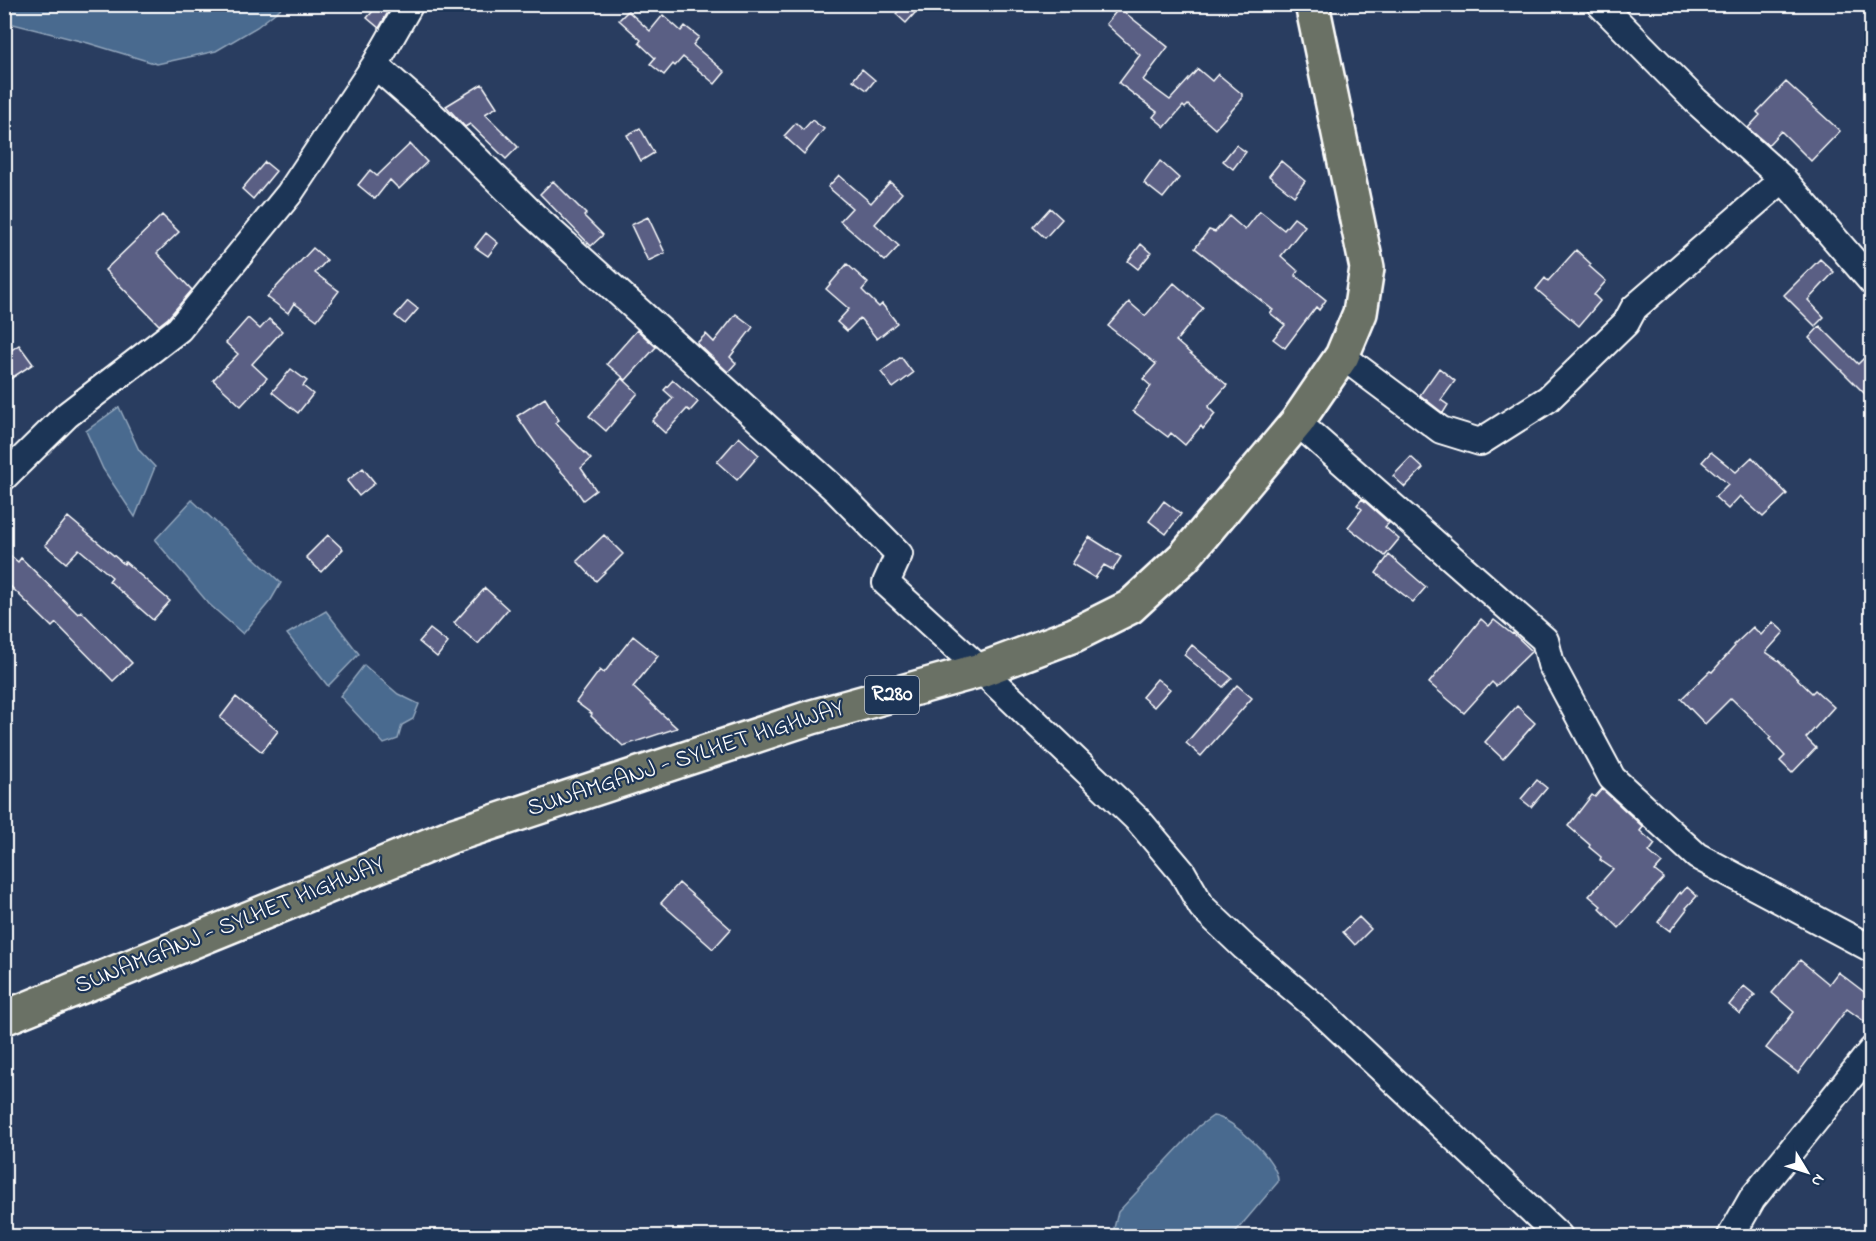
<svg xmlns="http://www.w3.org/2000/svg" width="1876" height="1241" viewBox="0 0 1876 1241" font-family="'Indie Flower',sans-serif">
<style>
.water{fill:#4a6a8f;stroke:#92a6bc;stroke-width:1.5}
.building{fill:#5a5f84;stroke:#fff;stroke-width:1.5}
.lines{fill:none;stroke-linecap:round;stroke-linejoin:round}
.minor-casing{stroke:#fff;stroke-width:30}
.major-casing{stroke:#fff;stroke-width:38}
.minor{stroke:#1d3557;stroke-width:26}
.major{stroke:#6b7165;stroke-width:33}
.labels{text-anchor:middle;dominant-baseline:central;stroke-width:4.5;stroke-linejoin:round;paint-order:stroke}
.shield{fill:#1d3557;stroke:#bbc2cd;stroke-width:1.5}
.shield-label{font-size:22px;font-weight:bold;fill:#fff}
.street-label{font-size:24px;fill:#fff;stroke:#1d3557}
</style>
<rect width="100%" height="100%" fill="#293d60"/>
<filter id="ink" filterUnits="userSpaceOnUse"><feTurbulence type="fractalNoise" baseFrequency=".0167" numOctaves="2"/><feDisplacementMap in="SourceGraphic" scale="12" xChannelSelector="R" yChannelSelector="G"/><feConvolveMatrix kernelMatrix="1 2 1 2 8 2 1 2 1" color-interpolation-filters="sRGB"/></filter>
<g filter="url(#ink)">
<path class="water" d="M4,5L5,4L285,5L257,27L216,51L157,64L88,43L5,22Z
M119,407L139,450L155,467L135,517L103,469L86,431Z
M192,500L281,583L271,600L243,634L209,604L155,540Z
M326,611L359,654L328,686L287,634Z
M364,665L398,694L419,704L413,719L402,725L398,739L384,744L340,696Z
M1213,1116C1232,1117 1280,1162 1278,1182L1232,1236H1116L1114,1228L1118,1212L1199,1126Z"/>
<path class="building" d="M379,4L388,12L379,28L367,18Z
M905,4H923L906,23L896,14Z
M1119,8L1168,47L1143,80L1170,100L1198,69L1212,81L1218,74L1242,94V99L1215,129L1188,105L1185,108L1183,106L1165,127L1153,117L1157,112L1119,83L1140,55L1106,24Z
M628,11L650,31L663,15L681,31L685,26L699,37L693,45L725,72L715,84L683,57L675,66L673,64L664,75L650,64L655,58L639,43L641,40L619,20Z
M862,69L875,80L867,90L853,80Z
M1786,82L1840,131L1811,161L1781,131L1768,145L1748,128L1760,115L1757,112Z
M482,84L497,107L485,114L518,147L506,159L470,124L465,127L446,106Z
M812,120L824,129L804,154L784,136L796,123L803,130Z
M640,128L654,153L641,161L627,135Z
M410,144L427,162L399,189L390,180L375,199L358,185L370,170L377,176Z
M1236,145L1246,152L1233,169L1223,161Z
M1160,161L1179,178L1163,198L1144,183Z
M1281,161L1305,181L1294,196L1269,176Z
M265,162L276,171L253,199L242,189Z
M839,175L871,203L890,182L902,193L875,224L899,246L885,261L840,221L852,208L828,187Z
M553,181L586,214L584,216L603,235L591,246L540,194Z
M1050,208L1062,219L1045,238L1033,227Z
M1260,211L1284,230L1294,218L1305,226L1281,256L1298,271L1295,275L1326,300L1319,310L1316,307L1285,348L1273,339L1285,325L1270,313L1273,310L1195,248L1209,230L1215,232L1229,216L1245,230Z
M162,215L179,232L157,253L192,290L168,318L159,325L105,270Z
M648,217L665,253L648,261L631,225Z
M486,233L498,243L488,256L475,247Z
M1141,244L1151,253L1138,269L1128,261Z
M313,248L327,260L315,273L339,291L317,320L294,303L288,313L267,297Z
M1576,250L1591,264L1589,266L1606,281L1594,295L1600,301L1579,326L1536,289L1545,278L1548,281Z
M1820,259L1834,272L1808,300L1824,317L1815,326L1784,295Z
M847,264L868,283L862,290L879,307L882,304L897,323L877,339L860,318L847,331L837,322L849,309L826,289Z
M1174,283L1203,308L1176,341L1227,385L1208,407L1215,414L1203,429L1201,426L1185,445L1171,433L1168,437L1133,411L1151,386L1143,379L1156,364L1108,326L1129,302L1145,316Z
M408,301L418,309L405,324L395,316Z
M736,314L753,327L730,357L736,363L728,372L697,343L706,334L714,342Z
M248,318L260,329L269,319L282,331L252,364L267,378L241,406L213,380L238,354L226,343Z
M1820,326L1858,364L1864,358L1872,366V401L1809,338Z
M637,330L656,347L626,380L607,364Z
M19,345L33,364L4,383V355Z
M901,357L913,373L893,388L881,372Z
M1439,368L1455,381L1441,400L1448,405L1443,413L1420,395Z
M291,369L307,381L303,386L313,394L298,413L272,392Z
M622,378L638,393L606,431L589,416Z
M673,380L698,402L690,411L687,409L665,433L652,421L673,398L664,390Z
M545,398L559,420L555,423L591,459L581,468L596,490L583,500L570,481L536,444L517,416Z
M739,437L759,455L737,480L717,462Z
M1711,452L1736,472L1752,457L1787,494L1763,517L1740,496L1728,509L1715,497L1728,484L1702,462Z
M1411,457L1423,468L1405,487L1393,476Z
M363,468L375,483L359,496L347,481Z
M1362,499L1389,523L1385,527L1399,539L1385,556L1348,527L1362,509L1357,505Z
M1164,501L1181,514L1166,534L1149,521Z
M68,517L124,564L125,562L170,601L153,620L109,581L112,577L79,549L66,563L45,545Z
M328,535L343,549L321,572L306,557Z
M604,535L623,554L596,581L577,561Z
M1089,537L1121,557L1113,570L1104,565L1095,578L1072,564Z
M4,550L18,562L21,558L78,614L81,611L132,663L113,681L56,623L52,627L4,580Z
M1389,555L1426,587L1413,602L1376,573Z
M485,588L508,609L478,644L454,623Z
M1481,619L1489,626L1494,620L1512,634L1513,633L1532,651L1496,686L1492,682L1464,713L1429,683Z
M1773,622L1784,632L1766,652L1779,661L1812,693L1815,690L1834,707L1806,738L1816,748L1792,773L1780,761L1785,756L1769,739L1771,737L1731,698L1705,724L1681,699L1710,671L1712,672L1735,646L1734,645L1753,627L1761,635Z
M430,629L448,643L437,657L419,642Z
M633,636L658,656L633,687L677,728L623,746L591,716L592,714L576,702L600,670L604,673Z
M1192,645L1232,678L1223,687L1184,655Z
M1157,679L1170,689L1154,707L1142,697Z
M1237,685L1252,698L1201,756L1186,743Z
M236,697L278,731L262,752L220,718Z
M1517,706L1535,723L1503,759L1485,742Z
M1537,780L1547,788L1531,807L1521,799Z
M1602,789L1643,827L1640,831L1655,844L1649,852L1662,863L1655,871L1664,878L1619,928L1599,908L1601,906L1589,896L1613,869L1600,860L1601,857L1589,847L1590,845L1568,826L1592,795L1595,797Z
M679,883L731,929L713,949L661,903Z
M1687,887L1697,896L1686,908L1687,909L1670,931L1658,922L1680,892L1681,894Z
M1359,917L1371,929L1355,945L1343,932Z
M1800,960L1829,984L1838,972L1872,998V1027L1847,1009L1798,1073L1766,1048L1794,1012L1772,993Z
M1744,986L1755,995L1740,1014L1729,1005Z"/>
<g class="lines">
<g class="minor-casing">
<path id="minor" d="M375,65L433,116L533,215L837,491L899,554L886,583L981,670L1139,821L1182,872L1202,907L1244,947L1318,1009L1559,1236
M1783,179L1872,282
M1342,356L1441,430L1480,442L1548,399L1626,323L1634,308L1783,179L1696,101L1600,4
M1297,422L1545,640L1551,664L1612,778L1697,856L1872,949
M4,477L67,415L179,329L289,194L375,65L410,4
M1731,1236L1752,1199L1872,1050"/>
</g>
<g class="major-casing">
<path id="major" d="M4,1018L454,835L812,717L981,670L1074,635L1130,607L1184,557L1297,422L1342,356L1360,313L1367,268L1312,4"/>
</g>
<use href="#minor" class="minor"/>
<use href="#major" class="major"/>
</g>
</g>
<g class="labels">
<rect class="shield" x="865" y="676" width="54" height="38" rx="4.5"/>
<g class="shield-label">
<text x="892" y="695">R280</text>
</g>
<g class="street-label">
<text transform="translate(686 759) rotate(-18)">SUNAMGANJ - SYLHET HIGHWAY</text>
<text transform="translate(230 926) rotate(-22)">SUNAMGANJ - SYLHET HIGHWAY</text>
</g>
</g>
<rect width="1876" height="1241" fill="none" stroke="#1d3557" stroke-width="24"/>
<rect x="12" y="12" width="1852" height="1217" fill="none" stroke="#fff" stroke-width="2" filter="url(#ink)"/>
<g transform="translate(1807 1172) rotate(128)" stroke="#1d3557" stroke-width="4.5" paint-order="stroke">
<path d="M0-4.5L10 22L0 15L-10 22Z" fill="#ffffff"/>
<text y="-9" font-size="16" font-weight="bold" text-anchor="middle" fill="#ffffff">N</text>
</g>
</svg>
